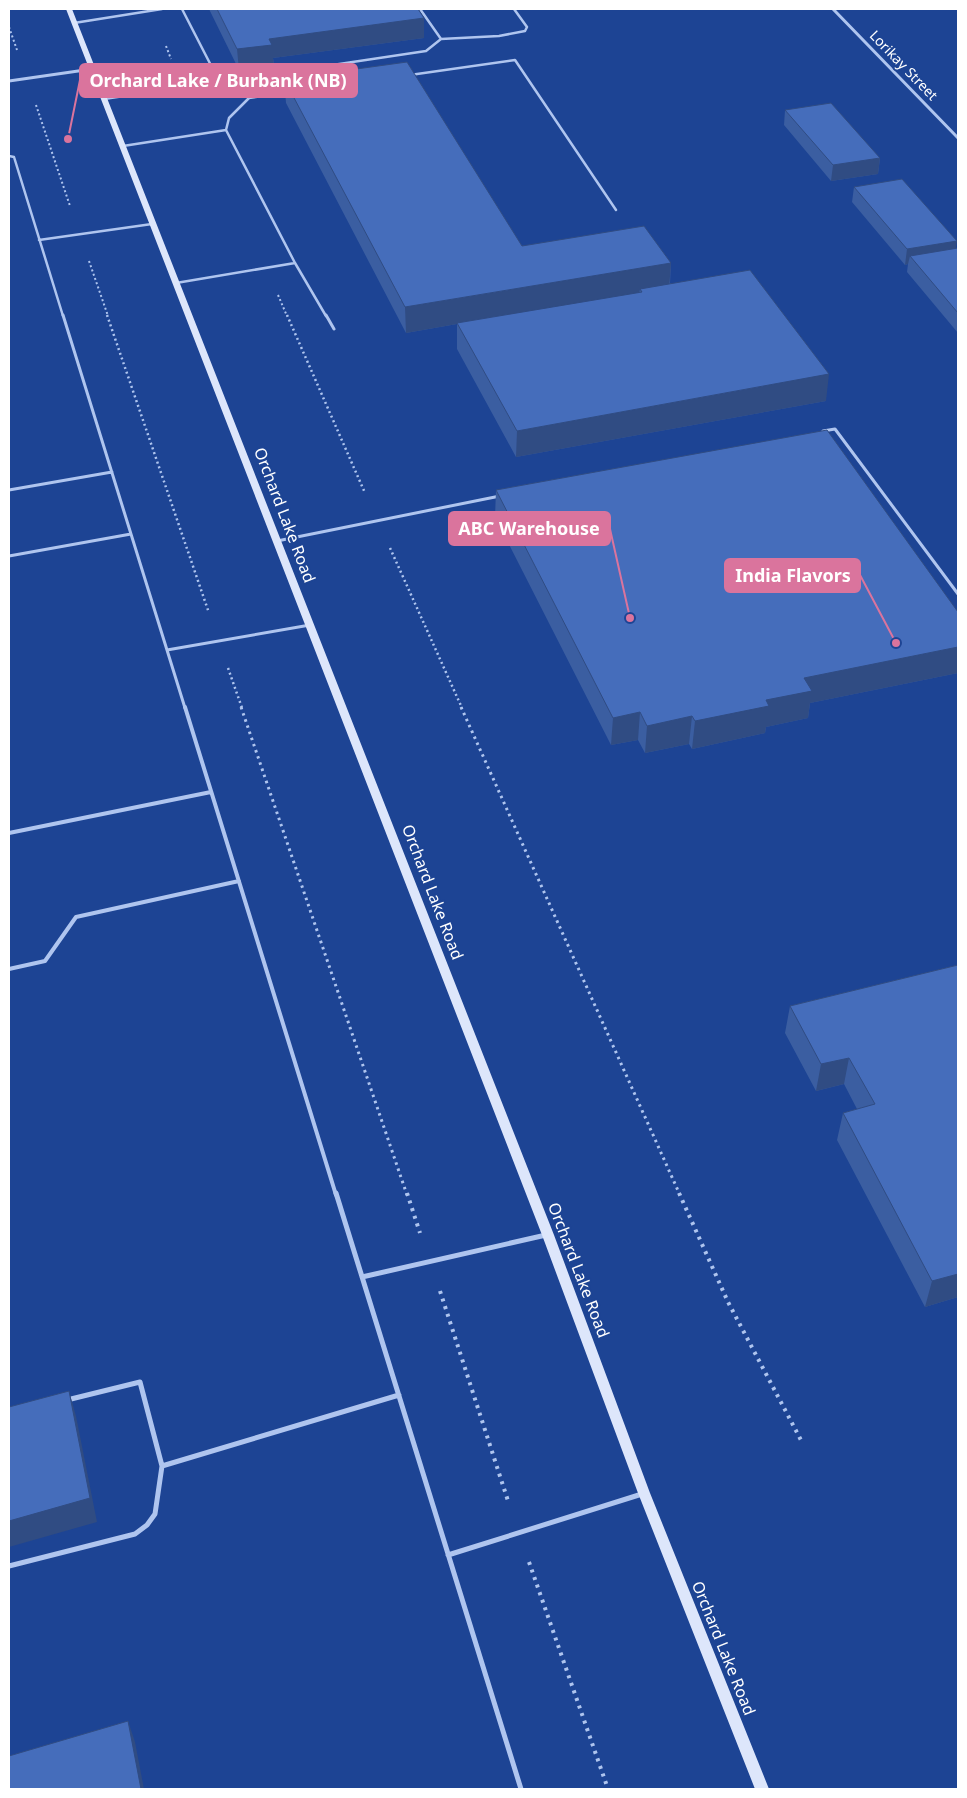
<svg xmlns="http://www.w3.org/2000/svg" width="967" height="1798" viewBox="0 0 967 1798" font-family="'Noto Sans',sans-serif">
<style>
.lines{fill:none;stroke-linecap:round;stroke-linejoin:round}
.path-far3{stroke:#afc5ef;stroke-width:2;stroke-dasharray:2 2.5;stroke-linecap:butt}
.path-far2{stroke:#afc5ef;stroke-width:2.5;stroke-dasharray:2 3;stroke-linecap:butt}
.path-far1{stroke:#afc5ef;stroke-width:3;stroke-dasharray:2.5 4;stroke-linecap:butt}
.path{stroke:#afc5ef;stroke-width:4;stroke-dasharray:3 5;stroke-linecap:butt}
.service-far3{stroke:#afc5ef;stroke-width:2.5}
.service-far2{stroke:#afc5ef;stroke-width:3}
.service-far1{stroke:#afc5ef;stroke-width:4}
.service{stroke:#afc5ef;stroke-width:5}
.minor{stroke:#afc5ef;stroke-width:3}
.secondary{fill:#dde6fb;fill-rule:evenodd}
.wall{fill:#3b5ea1}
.shaded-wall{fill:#304c83}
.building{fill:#456dbb;stroke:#304c83}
.labels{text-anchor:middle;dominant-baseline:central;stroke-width:4;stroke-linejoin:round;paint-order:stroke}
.far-street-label{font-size:14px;fill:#fff;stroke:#1d4494}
.street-label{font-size:16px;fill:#fff;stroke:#1d4494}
.leader{fill:none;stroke:#da749d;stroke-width:2}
.callout-dot{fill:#da749d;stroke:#1d4494;stroke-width:2}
.callout{fill:#da749d;stroke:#da749d;stroke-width:2}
.callout-label{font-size:18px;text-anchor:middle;font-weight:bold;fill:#fff}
</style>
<rect width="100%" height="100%" fill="#1d4494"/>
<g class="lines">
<path class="path-far3" d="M9,27L17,50
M166,46L171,59
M36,105L70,206
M89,261L108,316
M278,295L287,316"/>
<path class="path-far2" d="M107,315L209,613
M287,315L365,493
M390,548L462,708
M228,668L242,708"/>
<path class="path-far1" d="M241,707L407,1195
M461,707L680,1195"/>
<path class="path" d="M407,1193L420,1233
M679,1193L728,1302L802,1442
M440,1291L509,1504
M529,1562L608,1789"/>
<path class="service-far3" d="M182,9L219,81
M74,23L162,9
M441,39L499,36L525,31L527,27L514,9
M410,75L515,60L616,210
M104,99L426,51L441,39L420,9
M226,130L295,263
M123,146L226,130L229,118L249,98L289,92
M9,156L14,157L63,316
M39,240L152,224
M176,283L295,263L326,316"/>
<path class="service-far2" d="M63,315L185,708
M326,315L334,329
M823,431L835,429L958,594
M9,490L112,472
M277,541L500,496
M9,556L131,534
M167,650L310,625"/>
<path class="service-far1" d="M185,707L336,1195
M9,833L211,792
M9,969L45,961L76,917L239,881"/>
<path class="service" d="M336,1193L521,1789
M362,1277L546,1235
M162,1466L399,1395
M448,1555L642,1494
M9,1566L135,1534L147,1525L155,1514L162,1466L140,1382L67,1400"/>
<path class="minor" d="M833,9L958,138
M9,81L92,69"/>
<path class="secondary" d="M66,9H72L554,1235L650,1493L769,1789H755L638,1493L542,1235Z"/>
</g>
<path class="wall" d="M209,9H418L424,18V38L273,58L274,65L239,70Z
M284,79L522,246L671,263L670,283L826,401L516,457L457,349V324L406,333L286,103Z
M785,110L880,158L878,174L831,181L784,125Z
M854,187L956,248H958V333L907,272L908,264L905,265L852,202Z
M496,490L958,612V673L810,703L808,718L766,727L765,733L692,749L689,744L645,753L638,740L611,745L495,517Z
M958,965V1297L925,1307L837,1140L843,1113L857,1109L844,1084L816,1091L785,1033L790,1006Z"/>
<path class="shaded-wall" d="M424,18V38L273,58L274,65L239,70L237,49L269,39Z
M880,158L878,174L831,181L833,165Z
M957,241L954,257L910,256L908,264L905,265L907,249Z
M671,263L669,289L642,292L640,289L639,294L457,323V324L406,333L405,307Z
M829,374L826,401L516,457L517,431Z
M958,647V673L810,703L808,718L766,727L765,733L692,749L695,721L766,700L804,678Z
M640,712L638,740L611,745L613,718Z
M692,716L689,744L645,753L647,726Z
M849,1058L844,1084L816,1091L821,1064Z
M958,1274V1297L925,1307L932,1281Z
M69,1391L76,1416L97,1522L9,1547V1521Z
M128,1721L135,1742L144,1789H141Z"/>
<path class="building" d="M217,9H418L424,18L269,39L272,45L237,49Z
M407,62L522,246L644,226L671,263L405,307L284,79Z
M831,103L880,158L833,165L785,110Z
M902,179L957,241L907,249L854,187Z
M958,248V313L910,256Z
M750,270L829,374L517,431L457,323L642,292L640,289Z
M827,430L958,612V647L804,678L812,691L766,700L769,706L695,721L692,716L647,726L640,712L613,718L496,490Z
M958,965V1274L932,1281L843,1113L875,1104L849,1058L821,1064L790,1006Z
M69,1391L90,1498L9,1521V1407Z
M128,1721L141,1789H9V1756Z"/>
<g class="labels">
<g class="far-street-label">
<text transform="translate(904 65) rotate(46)">Lorikay Street</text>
</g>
<g class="street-label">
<text transform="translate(285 515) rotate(69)">Orchard Lake Road</text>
<text transform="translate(433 892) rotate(69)">Orchard Lake Road</text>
<text transform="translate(579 1270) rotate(69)">Orchard Lake Road</text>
<text transform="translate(724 1648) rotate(68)">Orchard Lake Road</text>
</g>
</g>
<path class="leader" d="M68 139L80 80M630 618L610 529M896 643L860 575"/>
<g class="callout-dot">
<circle cx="68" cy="139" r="5"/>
<circle cx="630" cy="618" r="5"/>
<circle cx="896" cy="643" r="5"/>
</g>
<g class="callout">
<rect x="80" y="64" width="277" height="33" rx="5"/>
<rect x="449" y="512" width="161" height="33" rx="5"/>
<rect x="725" y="559" width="135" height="33" rx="5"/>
</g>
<g class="callout-label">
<text x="218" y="87">Orchard Lake / Burbank (NB)</text>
<text x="529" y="535">ABC Warehouse</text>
<text x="793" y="582">India Flavors</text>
</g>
<rect width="967" height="1798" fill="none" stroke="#ffffff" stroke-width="20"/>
</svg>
